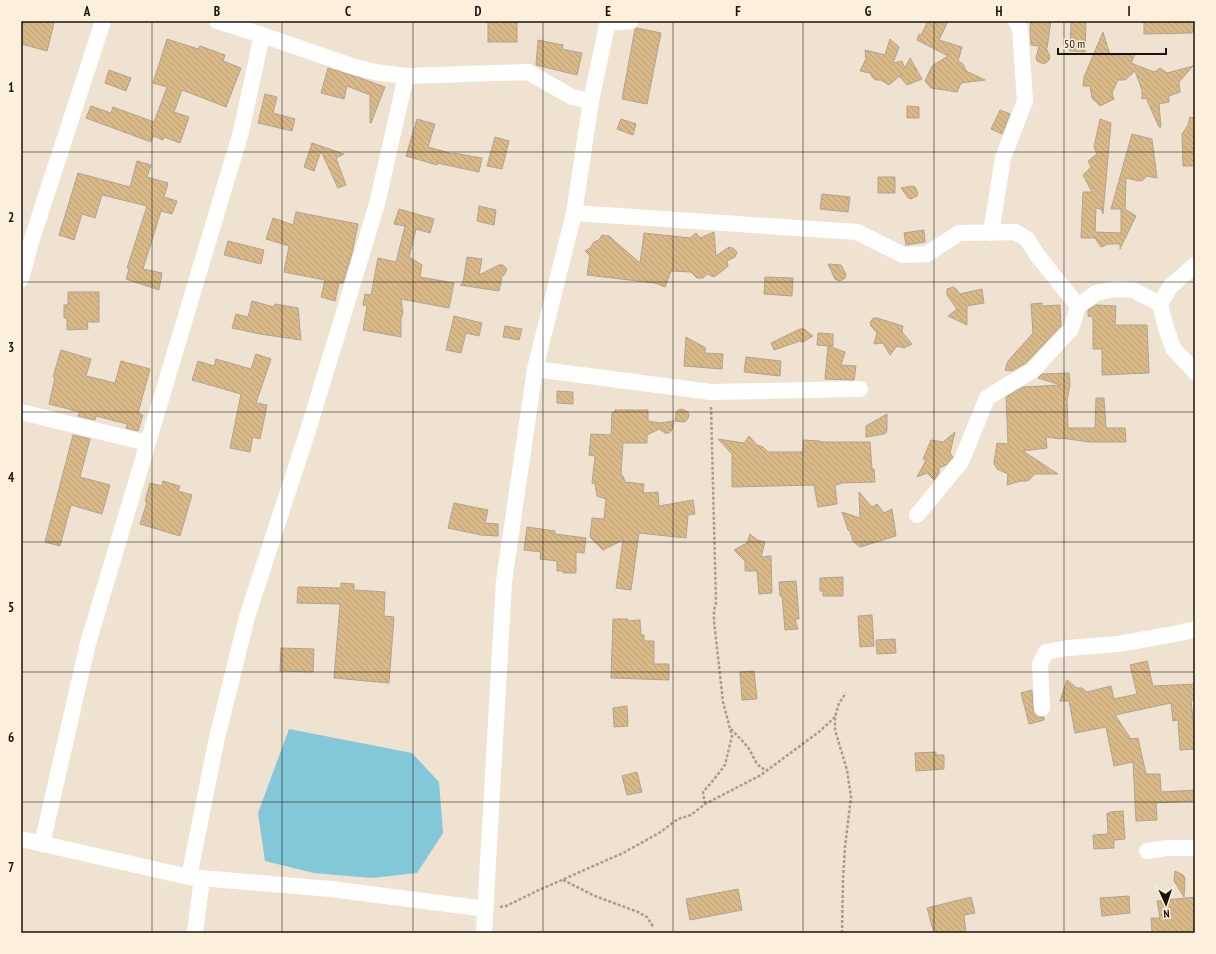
<svg xmlns="http://www.w3.org/2000/svg" width="1216" height="954" viewBox="0 0 1216 954" font-family="'PT Sans Narrow',sans-serif">
<style>
.water{fill:#83c8d9}
.building{fill:url(#building-back-hatch);stroke:#afa392}
.lines{fill:none;stroke-linecap:round;stroke-linejoin:round}
.path{stroke:#a79d8f;stroke-width:2.5;stroke-dasharray:3 2;stroke-linecap:butt}
.minor{stroke:#fff;stroke-width:16}
.grid{fill:none;stroke:#18130d;stroke-width:1;stroke-opacity:0.55}
.neatline{fill:none;stroke:#18130d;stroke-width:1.5}
.grid-label{font-size:13px;text-anchor:middle;font-weight:bold;fill:#18130d}
</style>
<defs>
<pattern id="building-back-hatch" width="6" height="6" patternUnits="userSpaceOnUse"><rect width="6" height="6" fill="#dab989"/><path d="M-1 5l2 2M0 0l6 6M5-1l2 2" fill="none" stroke="#ba9e75"/></pattern>
</defs>
<rect width="100%" height="100%" fill="#efe2d0"/>
<path class="water" d="M289,729L412,753L439,782L443,833L417,873L372,878L314,873L265,861L258,813Z"/>
<path class="building" d="M21,21H48L54,23L47,51L21,44Z
M488,21H517V42H488Z
M928,21H948L939,40L962,47L958,61L963,64L966,71L985,80L961,83L957,92L931,88L925,81L932,66L948,56L917,40L919,34L921,35Z
M1031,21H1051L1047,48H1046L1050,56L1049,60L1047,62L1044,64L1037,61L1036,58L1039,46L1031,45L1030,29Z
M1071,21H1086L1085,52L1070,51Z
M1144,21H1195V24L1192,33L1144,34Z
M637,28L661,33L647,104L622,99L635,29Z
M1103,32L1110,55L1135,54L1131,63L1154,72L1160,68L1167,73L1193,66L1179,82L1180,92L1169,96V102L1159,104L1161,127H1159L1146,98L1142,99V90L1135,71L1125,80H1118L1112,93L1114,99L1100,106L1092,98L1090,86H1083L1084,77Z
M167,39L198,49L200,46L225,55L223,61L241,68L226,107L182,90L174,112L189,117L180,143L164,137L163,140L153,136L151,142L86,118L91,106L111,113L113,107L154,122L167,87L153,83Z
M890,39L899,47L893,63L902,61L905,68L910,58L922,79L907,85L900,77L902,74L889,85L881,80H875L873,78L870,73L860,71L866,59L865,50L885,55Z
M538,40L563,45L562,49L582,53L577,75L536,65Z
M328,68L360,78L385,87L371,123H370V95L347,86L344,99L321,93Z
M109,70L131,78L126,91L105,83Z
M265,94L277,97L273,113L295,119L292,131L258,123Z
M907,106L919,107V118H907Z
M1000,110L1010,114L1002,134L991,129Z
M1190,117L1195,118V166H1183L1182,134L1188,125Z
M417,119L435,124L428,147L453,154L454,153L482,158L479,172L437,163V165L406,156Z
M621,119L636,124L633,135L617,129Z
M1100,119L1111,123L1103,214L1101,209L1096,208L1095,232L1121,233V209H1111L1132,134L1152,139L1157,178L1147,176L1143,180L1139,181L1126,178L1125,209L1136,216L1120,249V244H1108L1101,247L1095,238H1081L1083,192H1092L1083,175L1091,167L1088,161L1097,154L1094,147Z
M495,137L509,141L502,169L487,166Z
M312,143L344,154L336,158L346,185L338,188L321,151L314,171L304,167Z
M137,161L151,165L147,177L168,183L164,197L177,201L172,214L161,211L143,269L162,273L159,290L126,279L129,269L127,268L147,206L102,195L95,218L82,214L74,240L59,235L71,196L78,173L130,187Z
M878,177H895V193H878Z
M912,186L915,187L918,193L917,196L911,199L908,198L901,188Z
M822,194L850,197L848,212L820,209Z
M479,206L496,210L494,225L477,221Z
M399,209L434,219L430,233L416,229L409,257L422,265L420,277L454,283L449,308L401,299L403,313L401,318V337L363,330L367,306L363,305L365,294L371,295L378,258L396,262L405,226L394,224Z
M296,212L358,224L352,253L343,283H339L335,301L321,297L325,280L284,272L289,246L266,239L273,218L293,225Z
M924,230L925,242L906,245L904,233Z
M714,232L716,256L729,247L733,248L737,252L735,257L727,261L728,266L726,268L714,277L707,274L703,278H697L691,272L671,271L665,287L655,283L587,275L590,256L585,251L590,248L594,242L599,240L602,235L609,236L640,263L644,233L690,238L696,233L700,238Z
M228,241L264,250L261,264L224,255Z
M467,257L482,259L479,275L499,265H503L507,269L504,275L502,276L499,291L460,285L463,283Z
M828,264L841,265L846,274L845,278L842,280L839,281L835,279Z
M765,277L793,278L792,296L764,294Z
M953,287L956,289L960,294L982,289L984,303L967,306V325L948,316L957,309L947,295V289Z
M68,292H99V322H87L88,329L67,330V318H64V305H68Z
M252,301L274,307L275,304L298,308L301,340L260,334L232,328L236,314L248,317Z
M1042,303V306L1060,305L1061,326L1026,363L1012,371L1005,370L1008,361L1033,333L1031,304Z
M1096,305L1116,306L1115,325H1147L1149,373L1102,375V349H1093V317L1088,316V310Z
M454,316L482,323L479,336L466,333L461,353L446,350Z
M873,318H877L903,326L902,332L912,344L904,348L897,346L890,355L883,343L874,344L877,333L871,326L870,323Z
M505,326L522,329L519,340L503,337Z
M800,329H804L813,336L803,342L800,341L774,350L771,343Z
M818,333L833,334V346L817,345Z
M686,337L706,348L704,353L723,354L722,369L684,366Z
M828,346L845,352L841,365L856,366L854,380L825,379Z
M61,350L91,359L86,376L115,383L121,361L150,369L138,413L143,415L138,431L126,428L127,424L96,416L95,420L78,416L80,412L49,404L55,378L53,377Z
M256,354L271,359L256,403L267,405L260,439L253,437L250,452L230,448L241,394L192,380L198,361L214,366L216,359L251,369Z
M746,357L781,361L780,376L744,372Z
M1069,373L1070,385L1067,400L1068,428H1095L1096,398H1104L1106,428H1125L1126,442H1090L1061,438V439L1046,437L1047,448L1023,451L1058,474H1035L1029,480L1026,481H1021L1007,485L1008,474L997,469L994,463L997,443L1008,444L1006,397L1023,387L1061,385L1038,378L1042,374Z
M557,391L573,392V404L557,403Z
M682,409L688,412L689,415L688,418L686,421L683,422L675,421L676,413L678,410Z
M615,410H648V421L660,423L674,421L672,430L669,433H665L659,429L647,435V443H623L621,474L623,476L625,482L644,484L643,493L658,492L659,506L693,500L695,514L688,515L686,538L639,533L631,590L616,588L623,540L603,550L590,537L592,518L604,519L606,499L597,496L595,484L592,483L595,456L589,455L591,434L611,435L612,413H614Z
M887,414V430L886,433L884,434L866,437V426Z
M955,432L950,453L953,457L946,465L939,468V473L934,480L927,473L917,477L926,460L923,459L931,440L943,442Z
M73,435L90,439L80,477L110,485L102,514L71,505L60,546L45,542Z
M749,436L757,445L763,447L768,452H803V440L820,441V442H870L872,469H874L875,482L840,483V484L835,485L837,504L818,507L814,485L732,487V454L718,439L744,443Z
M163,481L180,486L178,491L192,495L180,536L140,524L147,502L145,501L150,483L162,486Z
M859,492L872,507L877,504L884,513L892,509L896,536L860,547L853,541L850,531L848,530L842,512L860,518Z
M454,503L488,510L485,523L498,524V536L481,535L448,528Z
M527,527L555,531V534L586,538L584,553L576,552V573H563V571H557V561L540,559L541,552L524,550Z
M750,534L757,540L765,542L761,557L771,556L772,593L759,594L757,571H745V561L734,550L747,543Z
M843,577V596H823V591H820V578Z
M796,581L799,619H795L798,629L785,630L782,596H780L779,582Z
M341,583L354,584V590L385,592L384,616L394,617L389,683L334,678L340,604L297,603L298,587L341,588Z
M872,615L874,646L860,647L858,616Z
M613,619H628V621L640,620L641,635H644V641H654V664H669V680L611,678Z
M895,639L896,653L877,654L876,640Z
M281,648L314,649L313,672L280,671Z
M1147,661L1153,686L1195,684V700H1191L1194,730H1195L1194,749L1180,750L1178,720L1173,721L1171,703L1115,715L1131,739L1138,738L1146,774H1160L1161,792L1195,790V801L1156,803L1157,820L1136,821L1133,762L1114,766L1106,727L1075,733L1069,701H1060L1067,680L1077,688H1082L1087,692L1111,686L1114,699L1137,694L1130,665Z
M754,671L757,699L742,700L740,672Z
M1032,690L1033,708L1034,713L1038,717H1044V720L1029,724L1021,693Z
M627,706L628,726L614,727L613,708Z
M936,752V755H944V769L916,771L915,753Z
M637,772L642,792L627,795L622,776Z
M1123,811L1125,839L1114,840V848L1094,849L1093,835L1108,834L1107,813H1110V812Z
M1175,871L1183,875L1185,878L1184,897L1174,881Z
M738,889L742,910L690,920L686,899Z
M1129,896L1130,913L1102,916L1100,898Z
M971,897L975,913L964,915L966,933H934L927,908Z
M1195,897V933H1152L1151,918H1160L1157,901Z"/>
<g class="lines">
<path class="path" d="M731,729L748,747L756,762L761,768L768,770
M705,804L703,792L711,783L725,765L732,736L723,702L714,621V610L716,603L711,407
M563,880L595,896L638,912L647,917L654,928
M500,907L506,906L539,890L623,853L659,833L678,819L691,815L705,804L761,775L820,731L835,717
M842,933L843,879L845,847L851,797L847,770L835,730V717L839,703L846,693"/>
<path class="minor" d="M217,21L262,35L352,66L375,72L406,76L528,72L572,97L591,101
M607,23L631,21
M574,213L857,232L903,255L927,254L959,233L1015,232L1027,239L1037,255L1078,306
M991,233L1003,158L1025,101L1020,28L1016,21
M1195,265L1170,287L1160,304L1166,328L1173,348L1195,372
M21,279L31,242L103,21
M535,369L711,392L860,389
M21,412L147,443
M917,515L961,462L987,398L1009,384L1032,371L1071,329L1078,306L1096,293L1115,289L1133,290L1160,304
M1042,708L1040,664L1046,652L1068,648L1118,644L1180,633L1195,629
M21,839L189,877L331,889L486,909
M42,844L88,643L241,132L262,35
M1147,851L1167,848H1195
M189,877L216,742L247,617L309,427L377,204L406,76
M195,933L202,878
M484,933L504,581L535,369L574,213L591,101L608,21"/>
</g>
<path class="grid" d="M152,21V933M282,21V933M413,21V933M543,21V933M673,21V933M803,21V933M934,21V933M1064,21V933M21,152H1195M21,282H1195M21,412H1195M21,542H1195M21,672H1195M21,802H1195"/>
<rect width="1216" height="954" fill="none" stroke="#fcf0dd" stroke-width="44"/>
<g transform="translate(1166 904) rotate(177)" stroke="#fcf0dd" stroke-width="3" paint-order="stroke">
<path d="M0-3L7 15L0 10L-7 15Z" fill="#18130d"/>
<text y="-6" font-size="11" font-weight="bold" text-anchor="middle" fill="#18130d">N</text>
</g>
<path d="M1058 48v6h108v-6" fill="none" stroke="#18130d" stroke-width="2"/>
<text x="1064" y="48" font-size="12" fill="#18130d" stroke="#fcf0dd" stroke-width="3" paint-order="stroke">50 m</text>
<rect x="22" y="22" width="1172" height="910" class="neatline"/>
<g class="grid-label">
<text x="87" y="16">A</text>
<text x="217" y="16">B</text>
<text x="348" y="16">C</text>
<text x="478" y="16">D</text>
<text x="608" y="16">E</text>
<text x="738" y="16">F</text>
<text x="868" y="16">G</text>
<text x="999" y="16">H</text>
<text x="1129" y="16">I</text>
<text x="11" y="92">1</text>
<text x="11" y="222">2</text>
<text x="11" y="352">3</text>
<text x="11" y="482">4</text>
<text x="11" y="612">5</text>
<text x="11" y="742">6</text>
<text x="11" y="872">7</text>
</g>
</svg>
